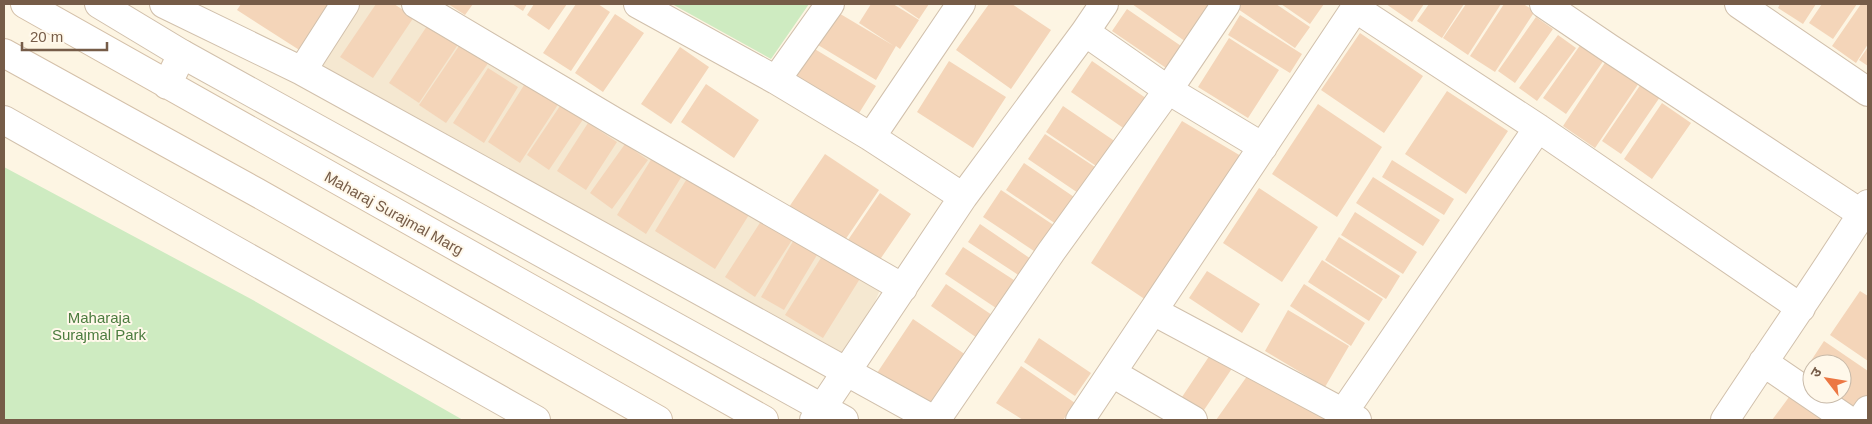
<svg xmlns="http://www.w3.org/2000/svg" width="1872" height="424" viewBox="0 0 1872 424" font-family="Helvetica,'Noto Sans Devanagari',sans-serif">
<style>
.residential{fill:#f5e8d1}
.green{fill:#ceebc1}
.building{fill:#f4d5b9}
.lines{fill:none;stroke-linecap:round;stroke-linejoin:round}
.minor-casing{stroke:#d1c0ac;stroke-width:30}
.tertiary-casing{stroke:#d1c0ac;stroke-width:30}
.secondary-casing{stroke:#d4c0a9;stroke-width:30}
.minor{stroke:#fff;stroke-width:28}
.tertiary{stroke:#fff;stroke-width:28}
.secondary{stroke:#fff;stroke-width:28}
.labels{text-anchor:middle;dominant-baseline:central;stroke-width:4;stroke-linejoin:round;paint-order:stroke}
.street-label{font-size:15px;fill:#765c48;stroke:#fff8ea}
.park-label{font-size:15px;fill:#4c7c3f;stroke:#fff8ea}
</style>
<rect width="100%" height="100%" fill="#fdf5e3"/>
<path class="residential" d="M348,4H391L882,285L851,359L309,68Z"/>
<path class="green" d="M672,4H809L771,59Z
M4,167L251,299L463,420H4Z"/>
<path class="building" d="M241,4H335L304,53L237,10Z
M376,4H394L414,17L373,78L340,57Z
M448,4H473L465,15Z
M512,4H527L523,11Z
M534,4H567L549,30L527,15Z
M576,4H598L610,12L571,71L543,53Z
M871,4H893L919,20L900,49L896,46L876,80L813,42L832,9L894,46L859,23Z
M897,4H929L919,19Z
M989,4H1012L1051,30L1011,89L956,50Z
M1132,4H1212L1189,44Z
M1237,4H1276L1310,27L1295,48L1235,7Z
M1281,4H1324L1310,24Z
M1386,4H1424L1412,22Z
M1429,4H1464L1442,38L1417,21Z
M1466,4H1501L1468,55L1443,38Z
M1504,4H1523L1535,11L1495,72L1470,56Z
M1780,4H1816L1803,24L1778,8Z
M1822,4H1857L1833,39L1809,23Z
M1861,4H1868V44L1856,63L1832,46Z
M1127,9L1184,48L1169,70L1112,31Z
M615,14L644,33L603,92L575,73Z
M1240,15L1302,54L1290,73L1228,35Z
M1536,17L1553,29L1515,83L1498,71Z
M429,23L459,43L419,103L389,83Z
M1360,33L1423,76L1384,133L1321,90Z
M1558,35L1576,48L1537,101L1519,88Z
M1229,38L1279,70L1248,118L1198,87Z
M461,43L489,62L446,123L419,105Z
M1581,44L1604,60L1566,114L1543,98Z
M680,47L709,67L671,124L641,104Z
M1868,47V66L1859,60Z
M813,48L876,86L856,118L793,81Z
M949,61L1006,97L973,148L917,112Z
M1092,61L1153,103L1132,134L1071,92Z
M1606,61L1639,83L1595,148L1563,126Z
M488,68L518,87L484,143L453,123Z
M526,82L559,103L520,163L488,142Z
M706,84L759,120L734,158L681,122Z
M1641,84L1660,97L1621,154L1602,141Z
M1447,91L1508,131L1466,194L1405,154Z
M564,100L586,115L549,170L527,155Z
M1662,103L1691,123L1652,179L1624,159Z
M1318,104L1382,147L1337,217L1272,174Z
M1063,106L1119,144L1102,170L1046,132Z
M1182,121L1241,156L1146,300L1091,263Z
M588,123L617,142L586,190L557,171Z
M1045,134L1101,171L1084,197L1028,159Z
M625,144L648,160L612,209L590,193Z
M825,154L879,190L843,243L789,207Z
M652,158L682,176L646,234L617,215Z
M1392,160L1454,199L1444,215L1382,177Z
M1024,163L1077,199L1059,226L1006,190Z
M691,172L752,210L715,269L655,231Z
M1373,177L1440,220L1423,246L1356,203Z
M1259,188L1318,227L1282,282L1223,243Z
M1001,190L1055,226L1037,253L983,217Z
M880,193L911,214L879,261L848,240Z
M1355,212L1417,252L1403,274L1341,235Z
M765,215L796,234L755,297L725,277Z
M980,224L1031,259L1020,276L968,242Z
M796,236L820,250L784,310L761,297Z
M1339,237L1400,276L1386,299L1325,260Z
M963,247L1017,282L999,310L945,274Z
M824,253L861,277L823,338L785,315Z
M1322,260L1383,299L1369,321L1308,282Z
M1207,271L1260,304L1242,333L1189,298Z
M946,284L995,317L980,340L931,306Z
M1304,284L1365,323L1351,346L1290,306Z
M1860,291L1868,296V361L1830,335Z
M1288,310L1349,346L1325,387L1265,351Z
M913,319L966,355L930,409L877,373Z
M1039,338L1091,373L1075,396L1024,362Z
M1824,341L1868,371V400L1857,417L1822,394H1842V364H1812V387L1799,379Z
M1210,355L1233,367L1202,413L1180,400Z
M1021,366L1075,403L1063,420H1023L996,403Z
M1250,372L1335,420H1216Z
M1795,389L1840,420H1772Z"/>
<g class="lines">
<g class="minor-casing">
<path id="minor" d="M164,4L302,71L934,420
M416,4L615,122L903,288
M638,4L776,80L871,137L963,197
M1544,4L1609,48L1862,214
M1739,4L1868,92
M1355,8L1538,128L1801,308
M1085,32L1168,90L1263,147
M302,71L345,4
M776,80L830,4
M871,137L961,4
M1153,311L1357,420
M1763,362L1848,420
M1112,373L1193,420
M1343,413L1538,128
M814,420L963,197L1085,32L1104,4
M936,420L1051,252L1168,90L1226,4
M1080,420L1358,4
M1725,420C1772,348 1822,278 1868,204
M1861,420L1868,410"/>
</g>
<g class="tertiary-casing">
<path id="tertiary" d="M99,4L182,54L844,420
M4,120L536,420"/>
</g>
<g class="secondary-casing">
<path id="secondary" d="M25,4L764,420
M4,53L256,192L658,420
M167,85L182,54"/>
</g>
<use href="#minor" class="minor"/>
<use href="#tertiary" class="tertiary"/>
<use href="#secondary" class="secondary"/>
</g>
<g class="labels">
<g class="street-label">
<text transform="translate(394 213) rotate(29)">Maharaj Surajmal Marg</text>
</g>
<g class="park-label">
<text x="99" y="317">Maharaja<tspan x="99" dy="17">Surajmal Park</tspan></text>
</g>
</g>
<rect width="1872" height="424" fill="none" stroke="#765c48" stroke-width="10"/>
<g transform="translate(1827 379) rotate(301)"><circle r="24" fill="#fff8ea" stroke="#c8baa9"/>
<path d="M0-4L9 19L0 12L-9 19Z" fill="#ec7743"/>
<text y="-8" font-size="14" font-weight="bold" text-anchor="middle" fill="#765c48">उ</text>
</g>
<path d="M22 42v8h85v-8" fill="none" stroke="#765c48" stroke-width="2.5"/>
<text x="30" y="42" font-size="15" fill="#765c48" stroke="#fff8ea" stroke-width="4" paint-order="stroke">20 m</text>
</svg>
